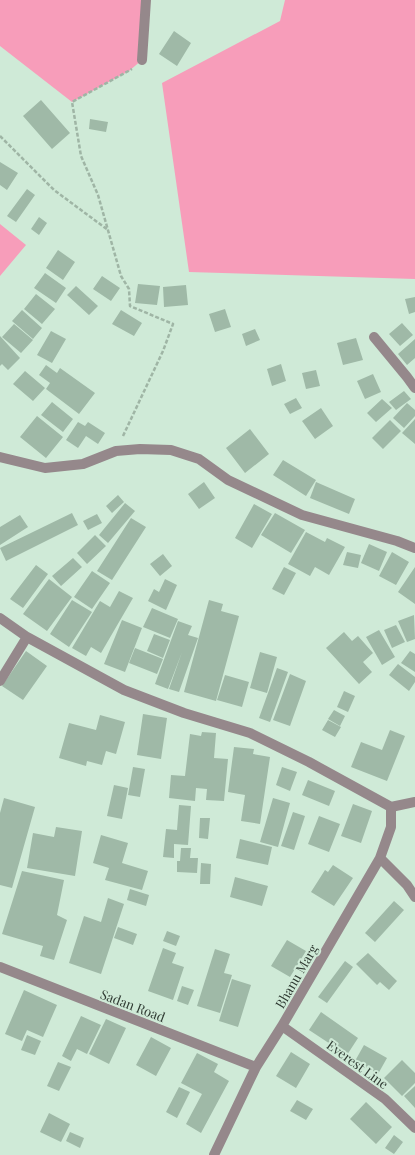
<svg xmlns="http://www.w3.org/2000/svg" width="415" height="1155" viewBox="0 0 415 1155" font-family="'Playfair Display',serif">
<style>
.green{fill:#f79dba}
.building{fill:#9fb9a7}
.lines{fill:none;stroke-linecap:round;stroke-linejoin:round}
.path{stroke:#9fb5a5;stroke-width:2.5;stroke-dasharray:4 2;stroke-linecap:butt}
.minor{stroke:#95888b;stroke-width:10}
.labels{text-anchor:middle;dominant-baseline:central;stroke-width:4;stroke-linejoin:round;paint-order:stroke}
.street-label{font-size:13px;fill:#2f3a32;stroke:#cfead7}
</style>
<rect width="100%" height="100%" fill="#cfead7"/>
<path class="green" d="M0,0H146L142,60L129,71L72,102L0,46Z
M285,0H415V279L189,272L162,83L280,21Z
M0,224L26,245L0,276Z"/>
<path class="building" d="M174,31L191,43L177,66L159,54Z
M41,100L70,133L52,149L23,116Z
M90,119L108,122L106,132L89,129Z
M0,162L18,173L7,190L0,185Z
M27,189L35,195L16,222L7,216Z
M39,217L47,223L39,235L31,229Z
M58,250L75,262L63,280L46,268Z
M45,273L66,288L56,303L34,288Z
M102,276L120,288L111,301L93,289Z
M138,284L160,286L157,305L135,303Z
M186,285L188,305L164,307L163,287Z
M76,286L98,306L89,315L67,295Z
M36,294L55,309L42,324L24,309Z
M415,297V312L409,314L405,299Z
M225,309L231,327L215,332L209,314Z
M22,310L42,328L33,339L12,321Z
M121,310L142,323L134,336L112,324Z
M402,323L413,335L400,346L389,334Z
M14,324L33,340L21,353L2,337Z
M255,329L260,340L246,346L242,334Z
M51,331L66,339L52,363L37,355Z
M0,336L20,358L8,370L2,364L0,366Z
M356,338L363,360L343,365L337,343Z
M415,339V358L407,365L398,354Z
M281,364L286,381L272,386L267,369Z
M46,365L57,373L60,368L95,393L79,414L46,389L50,383L39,375Z
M316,370L320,386L306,389L302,373Z
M25,371L45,388L33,401L13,384Z
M373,374L381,392L365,399L357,381Z
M404,391L411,399L396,410L389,402Z
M296,398L302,408L290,414L284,404Z
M382,399L392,408L376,422L367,413Z
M52,402L73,419L63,432L41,415Z
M407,403L415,410V416L404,428L393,418Z
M321,408L333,426L315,439L302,421Z
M37,416L63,437L46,458L20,437Z
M415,419V444L402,433Z
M390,420L401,431L383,449L372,438Z
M78,422L85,426L88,422L105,433L98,444L86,436L78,448L66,440Z
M250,429L269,454L245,473L226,448Z
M283,460L316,480L306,496L273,475Z
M204,482L215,498L199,509L188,494Z
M316,482L355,499L349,514L310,498Z
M118,495L124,502L112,513L106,506Z
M125,503L135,511L108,543L99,535Z
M254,504L272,514L252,548L235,538Z
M72,513L78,525L6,561L0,548Z
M275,513L305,530L291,553L261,535Z
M97,514L102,523L88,530L83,521Z
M20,515L28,527L0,545V527Z
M131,518L146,527L112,580L97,571Z
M306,532L325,542L327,538L345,547L329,575L315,567L310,576L288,564Z
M95,535L106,546L87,564L77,553Z
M369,544L387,552L379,571L361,563Z
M347,552L361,555L358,568L343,565Z
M392,552L409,562L396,585L379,576Z
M163,554L172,566L160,576L150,564Z
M73,558L82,567L61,586L52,576Z
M36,565L48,574L23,608L10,599Z
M284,567L296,573L284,595L272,589Z
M415,567V604L398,592Z
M92,571L110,583L92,609L74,597Z
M49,579L72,597L47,631L23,614Z
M165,579L177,585L166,610L148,601L154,589L159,592Z
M119,591L133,598L101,653L91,647L86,656L72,648L100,601L110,607Z
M72,600L92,612L69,647L50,634Z
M209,600L223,604L221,611L239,616L216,701L184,692Z
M152,608L178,619L170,638L143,627Z
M414,615L415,639L407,642L398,621Z
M122,620L142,628L125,672L104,664Z
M178,621L192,626L188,635L198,638L179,692L169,689L182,652L168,689L155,684Z
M396,625L405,642L392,648L384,630Z
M379,630L395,657L382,665L366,637Z
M344,632L352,641L358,636L373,653L363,662L372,672L359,684L326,648Z
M154,634L170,640L163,658L147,651Z
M135,648L163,659L157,674L129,663Z
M26,651L47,666L23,700L2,686Z
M410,651L415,654V672L401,663Z
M260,652L277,657L267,693L250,688Z
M398,664L415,677V682L409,691L389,675Z
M277,668L288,672L270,722L259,718Z
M290,674L306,681L290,726L273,720Z
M225,675L249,682L242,707L217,700Z
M344,691L355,696L348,712L337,707Z
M334,710L345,716L340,726L328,719Z
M143,714L167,718L161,759L137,755Z
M100,715L125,722L116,754L106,751L102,765L87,761L86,766L59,758L69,723L96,730Z
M328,720L341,727L335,737L322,730Z
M390,730L405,736L387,781L351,767L361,742L382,750Z
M202,732L216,733L214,758L228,759L224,801L206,800L207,789L196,788L195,801L169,798L171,775L185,776L190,734L201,736Z
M234,747L254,749L253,754L270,757L260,824L241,821L245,795L228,792Z
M133,767L145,769L140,797L128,795Z
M282,767L297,772L290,791L276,785Z
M308,780L335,791L329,806L302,795Z
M114,785L128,788L122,819L107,816Z
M4,798L35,807L12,888L0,885V813Z
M273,798L290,803L278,847L260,842Z
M353,804L372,811L361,843L341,836Z
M179,805L191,806L188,845L174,844V858L163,857L166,829L177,830Z
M293,812L305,816L294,850L281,846Z
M319,816L340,824L329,852L308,844Z
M200,818H210L208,839L199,838Z
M56,827L82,831L75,876L27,868L33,833L54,837Z
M101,835L128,843L122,863L148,871L142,890L105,880L109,868L93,863Z
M240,839L272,847L268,865L236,858Z
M181,848H191L190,858H198L197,873L177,872V861H180Z
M201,863L211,864L210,884H200Z
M333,865L353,878L334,906L311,892L325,870L328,872Z
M22,871L64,880L57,915L67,920L54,960L40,956L43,946L2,934Z
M235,877L268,886L262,906L230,897Z
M130,889L149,895L146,906L127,900Z
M108,898L124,904L101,974L69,963L84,916L101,922Z
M394,901L404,910L375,942L365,933Z
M118,927L137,934L133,945L114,938Z
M167,931L180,936L176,946L163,941Z
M287,940L306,951L290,977L271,966Z
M163,948L176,953L172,963L184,967L173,1000L148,991Z
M215,949L230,954L224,973L232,975L220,1013L197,1006Z
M368,953L397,981L389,990L380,982L377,985L356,964Z
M345,961L353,967L327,1003L318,997Z
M232,979L251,985L238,1027L219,1021Z
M182,986L194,990L188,1005L177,1001Z
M24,990L57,1005L43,1037L27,1030L22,1041L5,1034Z
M321,1012L358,1038L347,1055L309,1030Z
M81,1016L101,1025L87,1054L77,1049L71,1061L62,1056Z
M106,1019L126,1028L109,1064L89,1054Z
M27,1035L41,1041L35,1055L21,1050Z
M151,1037L171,1048L156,1076L136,1065Z
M364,1045L387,1058L378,1074L355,1061Z
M291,1052L310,1064L296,1088L276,1076Z
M197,1053L218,1064L214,1072L229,1081L201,1133L186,1124L202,1094L181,1083Z
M402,1060L415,1073V1083L402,1096L384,1078Z
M58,1062L71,1067L59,1091L47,1086Z
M415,1086V1108L404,1096Z
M179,1087L190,1092L177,1118L166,1112Z
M297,1100L313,1109L306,1120L290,1111Z
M366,1102L392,1127L376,1144L350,1119Z
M49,1113L70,1124L61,1142L40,1132Z
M70,1132L84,1138L80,1148L66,1141Z
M394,1135L403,1142L394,1154L385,1148Z"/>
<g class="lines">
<path class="path" d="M0,136L54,190L108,230
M123,436L163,351L173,324L130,306L129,289L121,276L98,195L81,156L72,102L132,69"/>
<path class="minor" d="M142,60L146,0
M374,337L407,377L415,388
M0,457L45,468L83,464L116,451L140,449L171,450L199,459L228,480L302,515L397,541L415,548
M0,618L27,637L124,690L184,713L250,733L309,762L391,807
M0,681L27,637
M391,807L415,802
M380,858L407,885L415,897
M0,967L256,1067
M282,1026L385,1099L415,1128
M214,1155L256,1067L282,1026L380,858L391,827V807"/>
</g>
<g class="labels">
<g class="street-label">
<text transform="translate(296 976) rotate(-60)">Bhanu Marg</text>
<text transform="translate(133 1005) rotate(21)">Sadan Road</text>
<text transform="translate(358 1064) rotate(36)">Everest Line</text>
</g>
</g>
</svg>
